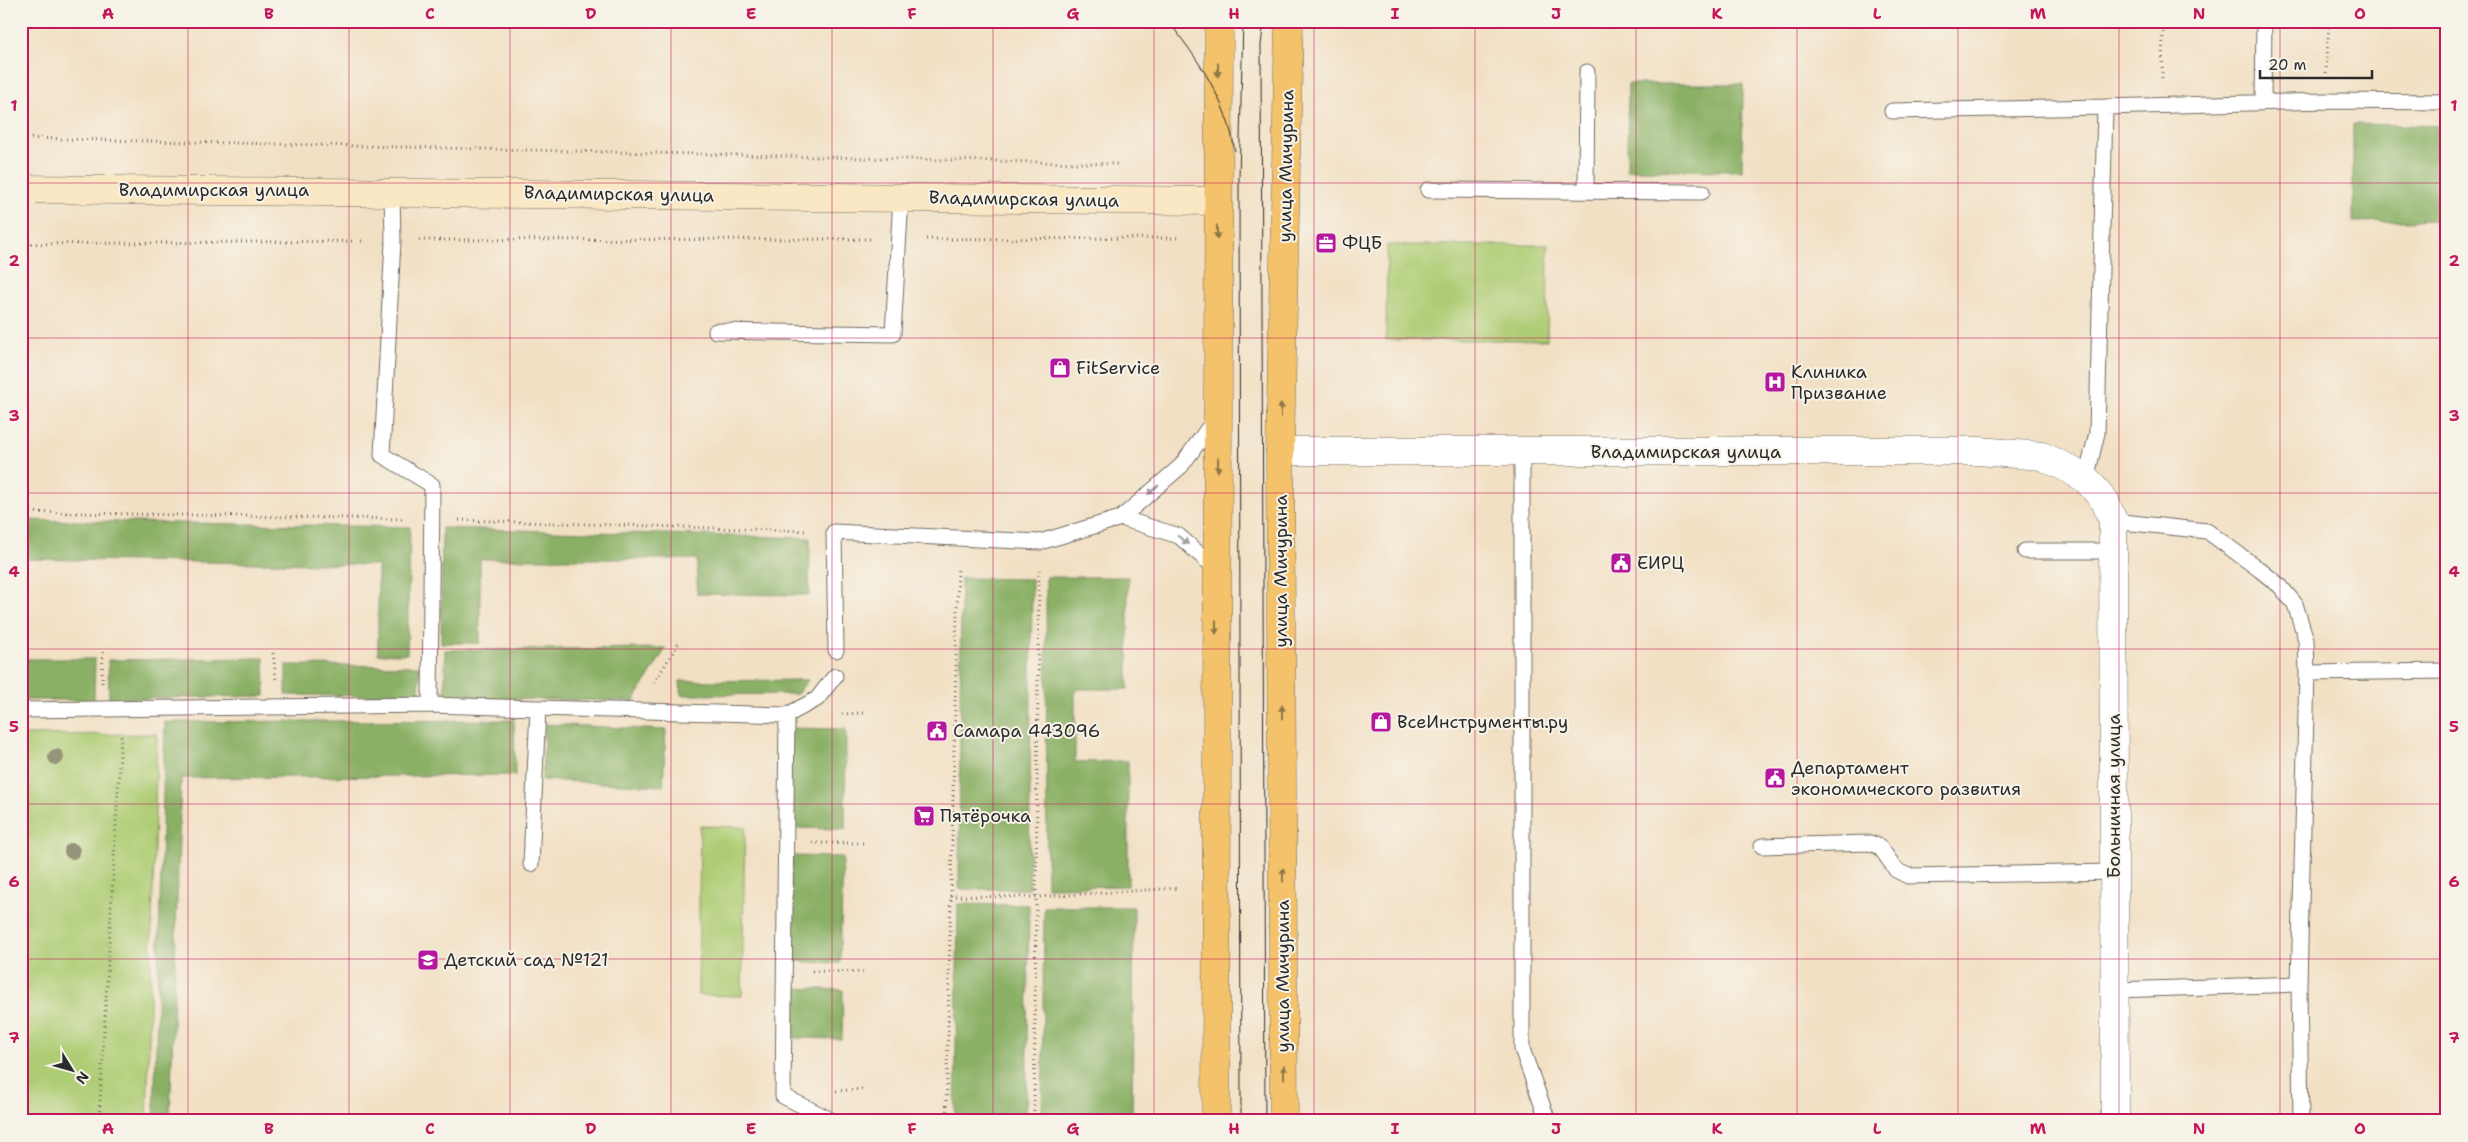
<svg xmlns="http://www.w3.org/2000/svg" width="2468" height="1142" viewBox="0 0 2468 1142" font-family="'Shantell Sans',sans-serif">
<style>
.green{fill:#aecc73;stroke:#6c7c4f}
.forest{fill:#8ab065;stroke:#5a6e48}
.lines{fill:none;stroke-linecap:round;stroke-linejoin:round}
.lane-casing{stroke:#716a61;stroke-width:17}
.street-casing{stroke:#716a61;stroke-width:29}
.secondary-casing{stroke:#716a61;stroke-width:29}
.primary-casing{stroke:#716a61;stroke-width:29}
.path{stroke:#716a61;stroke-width:3;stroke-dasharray:1 4;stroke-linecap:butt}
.lane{stroke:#fff;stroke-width:15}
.street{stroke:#fff;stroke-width:28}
.secondary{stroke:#fae7c3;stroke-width:28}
.primary{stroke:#f3c26a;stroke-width:28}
.tram{stroke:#2b2b2b;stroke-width:1}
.tree{fill:#97927a}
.oneway{fill:#8f764a}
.oneway2{fill:#a0a0a0}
.grid{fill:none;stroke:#c2185b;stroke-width:1;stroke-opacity:0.55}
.labels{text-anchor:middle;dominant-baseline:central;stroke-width:4;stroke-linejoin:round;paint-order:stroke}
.street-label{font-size:18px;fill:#2b2b2b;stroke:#f7f3e8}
.poi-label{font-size:18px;fill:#2b2b2b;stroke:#f7f3e8;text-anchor:start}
.neatline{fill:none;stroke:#c2185b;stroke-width:2}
.grid-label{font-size:16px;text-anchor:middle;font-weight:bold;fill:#c2185b}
</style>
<rect width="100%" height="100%" fill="#f7f3e8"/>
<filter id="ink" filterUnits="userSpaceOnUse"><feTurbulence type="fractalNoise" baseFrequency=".02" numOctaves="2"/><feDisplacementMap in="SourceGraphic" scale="10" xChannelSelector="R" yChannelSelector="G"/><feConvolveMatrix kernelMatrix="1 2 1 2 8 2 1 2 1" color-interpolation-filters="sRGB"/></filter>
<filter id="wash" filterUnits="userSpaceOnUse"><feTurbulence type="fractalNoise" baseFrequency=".0096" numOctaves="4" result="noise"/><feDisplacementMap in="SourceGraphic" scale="20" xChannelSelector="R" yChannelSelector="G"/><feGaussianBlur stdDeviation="1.12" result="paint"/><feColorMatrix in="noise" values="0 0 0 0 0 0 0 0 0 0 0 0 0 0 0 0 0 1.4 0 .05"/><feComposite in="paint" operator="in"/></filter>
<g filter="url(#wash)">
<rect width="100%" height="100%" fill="#f2e0c4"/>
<path class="green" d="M1387,245H1548L1547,340H1386Z
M157,734L147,1121H21V735Z
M700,826L745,827L742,996L698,995Z"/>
<path class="forest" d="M1628,84H1743L1742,171L1627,170Z
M2353,124L2447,126V220L2353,222Z
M21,520L410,527L407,654H378V565L21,559Z
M442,528L810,538L809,595L697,594V559H480V643H441Z
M1046,577H1128V689H1075V762L1128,761V886L1047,887Z
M961,578L1032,579L1029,889H959Z
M666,648L634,701L445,698V650Z
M264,658L265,696L109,699L108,660Z
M21,659H95L94,700H21Z
M286,665L420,666L419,696L286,695Z
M808,680L797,694L681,695L680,681Z
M514,720L515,775L181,778L170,1121H154L165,722Z
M545,724L666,730L663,786L542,780Z
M790,728L846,729L845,829L789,828Z
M792,856L843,857L840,963L788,961Z
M958,904L1029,905L1026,1121H955Z
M1044,907H1134L1132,1121H1042Z
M795,988L843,990L842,1039L794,1038Z"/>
</g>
<g filter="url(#ink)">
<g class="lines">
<g class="lane-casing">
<path id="lane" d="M2263,102L2264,21
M2105,107L2325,101L2447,102
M1892,111L2105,107L2097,433L2086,479
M1428,190L1702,192
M392,191L393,241L382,455L432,485L430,705
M1586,191L1587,72
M716,331L893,334L901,198
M1522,452V1049L1548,1121
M1121,518L1179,536L1216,569
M2113,521L2207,531L2260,570L2280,586L2295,604L2306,640L2307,673L2299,984L2301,1121
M2025,551H2114
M836,650L834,532L1040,542L1121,518L1181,466L1215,419
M2307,673L2447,671
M21,710L430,705L787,715L817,699L835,676
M787,715L783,1096L833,1121
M1762,846L1870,843L1880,847L1896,870L1908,876L2114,872
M531,864L538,708
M2115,990L2299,984"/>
</g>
<g class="street-casing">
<path id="street" d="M1280,451H1979L2042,456L2065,467L2086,479L2105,501L2113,521L2115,1121"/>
</g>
<g class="secondary-casing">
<path id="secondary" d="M21,189L1217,201"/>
</g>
<g class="primary-casing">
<path id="primary" d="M1216,1121L1219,21
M1284,1121L1280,451L1289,21"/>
</g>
<path class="path" d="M2326,73L2329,21
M2162,78L2163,21
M21,138L1120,164
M926,239L1181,238
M419,240L873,239
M21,244L365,241
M21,512L406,519
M459,520L808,531
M273,653L276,680
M102,683L103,651
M654,683L680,641
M842,714L864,713
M812,843H864
M950,896L1036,897L1178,888
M812,971L863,972
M836,1091L863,1089
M99,1121L121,736
M757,1121L765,1114
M946,1121L958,566
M1034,1121L1039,569"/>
<use href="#lane" class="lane"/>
<use href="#street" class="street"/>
<use href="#secondary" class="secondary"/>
<use href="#primary" class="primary"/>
<path class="tram" d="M1168,21C1199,60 1227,101 1235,151
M1264,21L1261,45L1265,1121
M1241,1121L1239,179L1243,21"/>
</g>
<g class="tree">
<circle cx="56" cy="757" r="8"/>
<circle cx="72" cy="851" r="8"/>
</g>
<defs><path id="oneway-solid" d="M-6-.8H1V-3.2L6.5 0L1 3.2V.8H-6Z" transform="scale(1.25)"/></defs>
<g class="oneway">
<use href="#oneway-solid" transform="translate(1218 70) rotate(91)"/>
<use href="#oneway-solid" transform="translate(1217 232) rotate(89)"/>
<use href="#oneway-solid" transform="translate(1281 410) rotate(-89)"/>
<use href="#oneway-solid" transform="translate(1218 465) rotate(91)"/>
<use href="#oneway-solid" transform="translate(1216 627) rotate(90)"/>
<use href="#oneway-solid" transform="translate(1282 712) rotate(-90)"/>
<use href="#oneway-solid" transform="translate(1283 875) rotate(-90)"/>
<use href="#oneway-solid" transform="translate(1284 1072) rotate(-90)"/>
</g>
<g class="oneway2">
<use href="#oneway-solid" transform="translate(1153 490) rotate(139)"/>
<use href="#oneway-solid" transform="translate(1183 540) rotate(38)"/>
</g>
</g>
<path class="grid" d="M188,21V1121M349,21V1121M510,21V1121M671,21V1121M832,21V1121M993,21V1121M1154,21V1121M1314,21V1121M1475,21V1121M1636,21V1121M1797,21V1121M1958,21V1121M2119,21V1121M2280,21V1121M21,183H2447M21,338H2447M21,493H2447M21,649H2447M21,804H2447M21,959H2447"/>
<defs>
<g id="office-square" transform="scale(1.125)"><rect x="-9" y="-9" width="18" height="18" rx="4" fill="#b5179e" stroke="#f7f3e8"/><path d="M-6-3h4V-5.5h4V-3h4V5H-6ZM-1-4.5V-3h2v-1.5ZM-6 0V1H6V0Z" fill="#fff"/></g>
<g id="shop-square" transform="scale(1.125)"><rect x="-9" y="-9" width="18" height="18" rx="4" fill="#b5179e" stroke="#f7f3e8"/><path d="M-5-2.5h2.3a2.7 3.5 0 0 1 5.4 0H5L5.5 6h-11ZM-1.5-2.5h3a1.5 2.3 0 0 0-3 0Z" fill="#fff"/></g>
<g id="hospital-square" transform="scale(1.125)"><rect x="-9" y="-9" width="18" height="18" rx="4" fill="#b5179e" stroke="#f7f3e8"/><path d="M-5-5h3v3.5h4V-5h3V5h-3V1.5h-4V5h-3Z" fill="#fff"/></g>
<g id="civic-square" transform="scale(1.125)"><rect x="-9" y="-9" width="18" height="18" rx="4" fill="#b5179e" stroke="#f7f3e8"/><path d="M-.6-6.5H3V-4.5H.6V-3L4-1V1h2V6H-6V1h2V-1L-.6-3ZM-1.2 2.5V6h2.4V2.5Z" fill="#fff"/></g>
<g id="supermarket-square" transform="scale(1.125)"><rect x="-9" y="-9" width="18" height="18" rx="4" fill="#b5179e" stroke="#f7f3e8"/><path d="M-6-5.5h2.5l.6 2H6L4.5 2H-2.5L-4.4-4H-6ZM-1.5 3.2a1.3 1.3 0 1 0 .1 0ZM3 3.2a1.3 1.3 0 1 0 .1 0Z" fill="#fff"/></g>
<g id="school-square" transform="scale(1.125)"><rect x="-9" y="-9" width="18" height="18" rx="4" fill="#b5179e" stroke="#f7f3e8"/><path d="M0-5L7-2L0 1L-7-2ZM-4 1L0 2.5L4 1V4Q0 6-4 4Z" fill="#fff"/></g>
</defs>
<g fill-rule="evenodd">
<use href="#office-square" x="1326" y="243"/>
<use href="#shop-square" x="1060" y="368"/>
<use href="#hospital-square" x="1775" y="382"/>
<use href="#civic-square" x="1621" y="563"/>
<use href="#shop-square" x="1381" y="722"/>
<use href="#civic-square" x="937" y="731"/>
<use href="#civic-square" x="1775" y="778"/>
<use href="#supermarket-square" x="924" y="816"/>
<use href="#school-square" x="428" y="960"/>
</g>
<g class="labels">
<g class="street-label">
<text transform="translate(1286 166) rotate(-89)">улица Мичурина</text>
<text x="214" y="190">Владимирская улица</text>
<text transform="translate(619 194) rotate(1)">Владимирская улица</text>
<text transform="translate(1024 199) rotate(1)">Владимирская улица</text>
<text x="1686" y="452">Владимирская улица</text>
<text transform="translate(1281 571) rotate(-90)">улица Мичурина</text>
<text transform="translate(2114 796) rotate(-90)">Больничная улица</text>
<text transform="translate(1283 976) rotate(-90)">улица Мичурина</text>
</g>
<g class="poi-label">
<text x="1342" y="243">ФЦБ</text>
<text x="1076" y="368">FitService</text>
<text x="1791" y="372">Клиника<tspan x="1791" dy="21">Призвание</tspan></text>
<text x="1637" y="563">ЕИРЦ</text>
<text x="1397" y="722">ВсеИнструменты.ру</text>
<text x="953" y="731">Самара 443096</text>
<text x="1791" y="768">Департамент<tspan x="1791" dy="21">экономического развития</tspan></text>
<text x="940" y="816">Пятёрочка</text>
<text x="444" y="960">Детский сад №121</text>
</g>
</g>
<rect width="2468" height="1142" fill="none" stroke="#f7f3e8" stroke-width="55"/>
<g transform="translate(72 1070) rotate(127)" stroke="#f7f3e8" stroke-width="4" paint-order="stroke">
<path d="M0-4L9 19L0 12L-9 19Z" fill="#2b2b2b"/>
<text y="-8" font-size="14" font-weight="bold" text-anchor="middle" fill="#2b2b2b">N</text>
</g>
<path d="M2260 70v8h112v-8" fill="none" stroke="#2b2b2b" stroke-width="2.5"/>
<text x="2268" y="70" font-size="15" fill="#2b2b2b" stroke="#f7f3e8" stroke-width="4" paint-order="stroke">20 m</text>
<rect x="28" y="28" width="2412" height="1086" class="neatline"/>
<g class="grid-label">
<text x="108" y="19">A</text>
<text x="269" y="19">B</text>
<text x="430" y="19">C</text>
<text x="591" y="19">D</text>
<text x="751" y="19">E</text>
<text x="912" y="19">F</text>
<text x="1073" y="19">G</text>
<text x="1234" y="19">H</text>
<text x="1395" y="19">I</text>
<text x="1556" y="19">J</text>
<text x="1717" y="19">K</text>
<text x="1877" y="19">L</text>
<text x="2038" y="19">M</text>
<text x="2199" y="19">N</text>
<text x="2360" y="19">O</text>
<text x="14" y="111">1</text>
<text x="2454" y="111">1</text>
<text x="14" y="266">2</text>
<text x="2454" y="266">2</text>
<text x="14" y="421">3</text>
<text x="2454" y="421">3</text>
<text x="14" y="577">4</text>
<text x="2454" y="577">4</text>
<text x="14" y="732">5</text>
<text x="2454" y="732">5</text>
<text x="14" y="887">6</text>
<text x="2454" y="887">6</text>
<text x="14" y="1043">7</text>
<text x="2454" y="1043">7</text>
<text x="108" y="1134">A</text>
<text x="269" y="1134">B</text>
<text x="430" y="1134">C</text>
<text x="591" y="1134">D</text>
<text x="751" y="1134">E</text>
<text x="912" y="1134">F</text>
<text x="1073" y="1134">G</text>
<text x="1234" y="1134">H</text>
<text x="1395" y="1134">I</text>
<text x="1556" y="1134">J</text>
<text x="1717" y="1134">K</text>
<text x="1877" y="1134">L</text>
<text x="2038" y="1134">M</text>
<text x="2199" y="1134">N</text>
<text x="2360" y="1134">O</text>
</g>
</svg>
